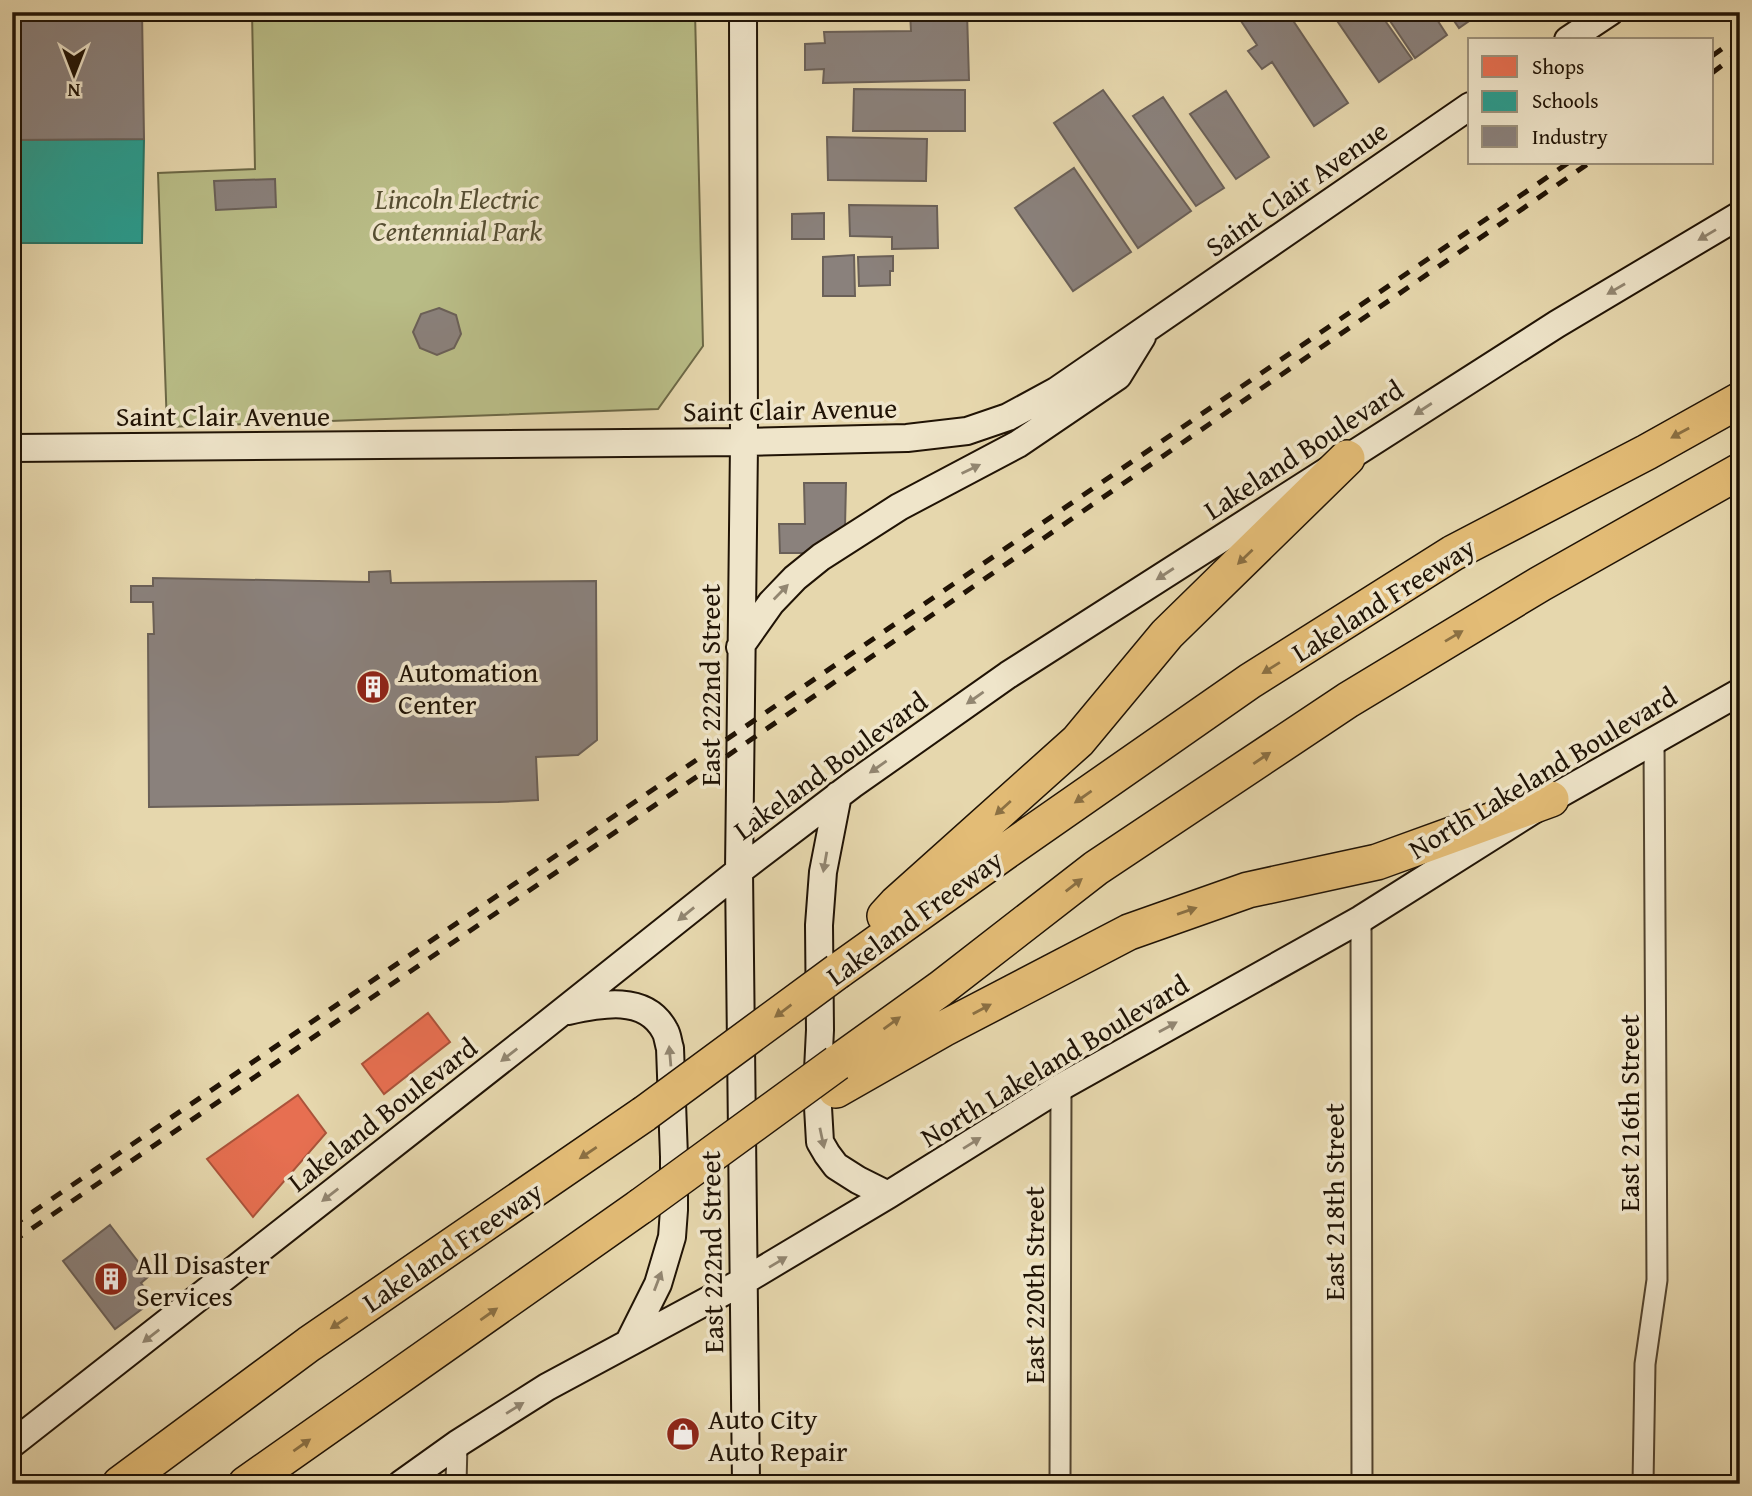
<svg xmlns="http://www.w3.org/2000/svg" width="1752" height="1496" viewBox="0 0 1752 1496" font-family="'Gentium Book Plus',serif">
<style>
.green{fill:#b9bd87;stroke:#6c6846;stroke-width:2}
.shops{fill:#e76f51;stroke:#ab533a;stroke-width:2}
.schools{fill:#2a9d8f;stroke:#277466;stroke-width:2}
.industry{fill:#8a817c;stroke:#6a6058;stroke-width:2}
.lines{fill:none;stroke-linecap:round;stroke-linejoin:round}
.street-casing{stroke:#52442f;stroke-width:23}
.secondary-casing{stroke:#201305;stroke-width:30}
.highway-casing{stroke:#201305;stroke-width:38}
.street{stroke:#efe5ca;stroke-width:19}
.secondary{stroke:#efe5ca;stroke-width:26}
.highway{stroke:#e3bc76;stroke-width:35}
.rail{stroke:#201305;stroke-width:5;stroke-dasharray:12 12;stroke-linecap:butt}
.highway-bridge-casing{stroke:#201305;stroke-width:38;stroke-linecap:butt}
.highway-bridge{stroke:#e3bc76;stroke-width:35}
.oneway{fill:#928671}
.oneway2{fill:#8b7043}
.labels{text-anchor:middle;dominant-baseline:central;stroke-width:7;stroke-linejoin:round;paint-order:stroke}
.street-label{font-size:28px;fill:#201305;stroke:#efe5ca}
.park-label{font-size:28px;font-style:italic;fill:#564e32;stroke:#efe5ca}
.poi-label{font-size:28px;fill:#201305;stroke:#efe5ca;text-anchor:start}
</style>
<rect width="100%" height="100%" fill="#e6d7ad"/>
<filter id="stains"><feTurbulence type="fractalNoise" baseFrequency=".00286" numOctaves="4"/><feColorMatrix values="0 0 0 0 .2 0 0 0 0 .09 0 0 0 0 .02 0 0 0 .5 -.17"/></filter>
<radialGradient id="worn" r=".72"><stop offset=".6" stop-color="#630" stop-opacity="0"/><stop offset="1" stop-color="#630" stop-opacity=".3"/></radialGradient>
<path class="green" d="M252,12H695L703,346L658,409L167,427L158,173L255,169Z"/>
<path class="shops" d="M428,1013L450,1042L384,1094L362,1064Z
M298,1095L326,1133L253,1217L207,1159Z"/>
<path class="schools" d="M144,139L142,243H12V140Z"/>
<path class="industry" d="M12,12H142L144,139L12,140Z
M910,12H967L969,80L823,83L824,69L805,70V44L825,43L824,32L911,31Z
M1235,12H1308L1294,22L1348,103L1314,126L1272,62L1262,69L1248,51L1257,45Z
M1331,12H1379L1412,59L1379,82Z
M1384,12H1432L1447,35L1415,58Z
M1448,12H1482L1459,28Z
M854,89L965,90V131H853Z
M1103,90L1191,211L1138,248L1054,123Z
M1226,91L1269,157L1236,179L1190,114Z
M1163,97L1224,188L1196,206L1133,116Z
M827,137L927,139L926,181L828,180Z
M1074,168L1131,252L1073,291L1015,208Z
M275,179L276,207L216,210L214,181Z
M849,205L937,206L938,248L892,249V237L850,236Z
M824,213V239H792V214Z
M854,255L855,296H823V257Z
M893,256V271H890V285L859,286L858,257Z
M439,308L456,315L461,334L454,348L437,355L420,348L413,332L421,314Z
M804,483H846L845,527L810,553H780L779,524H805Z
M390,571L391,583L596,581L597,740L578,755L536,757L538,800L498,802L149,807L148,634H154L153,602H131V586H153V578L369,582V572Z
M110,1225L149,1276L141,1283L154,1300L115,1329L63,1261Z"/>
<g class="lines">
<g class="street-casing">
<path id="street" d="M1361,919L1362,1484
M456,1484L457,1444
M1060,1484L1061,1087
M1643,1484L1645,1364L1657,1280L1654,741"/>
</g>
<g class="secondary-casing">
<path id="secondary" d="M743,12L744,444L739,871L746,1484
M1568,40L1610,12
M12,448L744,442L907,438L967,431L1008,417L1056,391L1470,106
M740,647L771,603L795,578L821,557L899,507L1018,444L1118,376L1142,337
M838,795L823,872L819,925L820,1030L817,1090L820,1142L827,1154L836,1166L858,1180L888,1195
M568,1011C600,1004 646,994 665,1031C668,1036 668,1043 670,1048L674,1157V1210L672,1237L658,1284L629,1342
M12,1444L533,1035L739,871L852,785L1008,675L1557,324L1740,215
M401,1484L457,1444L547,1387L744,1281L888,1195L1061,1087L1361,919L1551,799L1740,692"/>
</g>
<g class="highway-casing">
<path id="highway" d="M885,916L896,904L1078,741L1167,634L1347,458
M838,971L1009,849L1250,681L1453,553L1647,452L1740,400
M837,1063L940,989L1096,868L1348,700L1540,584L1740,471
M836,1090L943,1029L1129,932L1248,890L1377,862L1551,799
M120,1484L309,1344L644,1114
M246,1484L641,1206"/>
</g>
<use href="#street" class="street"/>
<use href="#secondary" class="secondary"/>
<use href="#highway" class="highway"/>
<path class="rail" d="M1712,56L1740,36
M1712,73L1740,52
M12,1226L714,748L1568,163
M12,1242L714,765L1589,163"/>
<g class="highway-bridge-casing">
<path id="highway-bridge" d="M644,1114L838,971
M641,1206L837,1063"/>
</g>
<use href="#highway-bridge" class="highway-bridge"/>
</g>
<defs><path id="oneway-solid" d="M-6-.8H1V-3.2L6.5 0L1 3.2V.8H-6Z" transform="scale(1.75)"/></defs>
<g class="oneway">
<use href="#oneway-solid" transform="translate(1707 235) rotate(149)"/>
<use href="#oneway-solid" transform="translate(1616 289) rotate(150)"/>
<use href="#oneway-solid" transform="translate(1423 409) rotate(147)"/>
<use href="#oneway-solid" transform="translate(971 469) rotate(-26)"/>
<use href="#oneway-solid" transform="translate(1165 574) rotate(147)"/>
<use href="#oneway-solid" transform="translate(781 592) rotate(-46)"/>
<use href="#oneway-solid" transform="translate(975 698) rotate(145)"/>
<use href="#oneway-solid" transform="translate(878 767) rotate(145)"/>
<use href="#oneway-solid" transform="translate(825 862) rotate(100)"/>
<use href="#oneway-solid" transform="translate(686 914) rotate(141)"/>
<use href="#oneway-solid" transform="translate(1168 1027) rotate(-29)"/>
<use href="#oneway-solid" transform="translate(509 1055) rotate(142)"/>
<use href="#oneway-solid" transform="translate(670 1056) rotate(-95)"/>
<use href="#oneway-solid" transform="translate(822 1138) rotate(78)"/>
<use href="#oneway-solid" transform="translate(972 1143) rotate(-32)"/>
<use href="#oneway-solid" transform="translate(330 1195) rotate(142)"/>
<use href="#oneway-solid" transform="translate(778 1262) rotate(-31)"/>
<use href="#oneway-solid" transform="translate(658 1281) rotate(-69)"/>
<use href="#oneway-solid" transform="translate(151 1336) rotate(142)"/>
<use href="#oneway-solid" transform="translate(515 1408) rotate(-32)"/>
</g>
<g class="oneway2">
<use href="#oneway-solid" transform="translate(1680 433) rotate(151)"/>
<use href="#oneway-solid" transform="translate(1245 557) rotate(136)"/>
<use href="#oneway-solid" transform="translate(1454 636) rotate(-31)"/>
<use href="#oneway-solid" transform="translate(1271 668) rotate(148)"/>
<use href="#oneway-solid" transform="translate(1262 758) rotate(-34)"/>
<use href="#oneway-solid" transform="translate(1083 797) rotate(145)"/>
<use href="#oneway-solid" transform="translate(1003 808) rotate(138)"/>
<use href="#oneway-solid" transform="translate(1074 885) rotate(-38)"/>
<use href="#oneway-solid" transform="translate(1187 911) rotate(-19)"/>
<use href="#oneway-solid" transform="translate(982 1009) rotate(-28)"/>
<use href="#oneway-solid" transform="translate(783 1011) rotate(143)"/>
<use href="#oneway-solid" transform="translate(892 1023) rotate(-36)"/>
<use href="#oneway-solid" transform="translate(588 1153) rotate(146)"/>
<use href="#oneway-solid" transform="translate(489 1314) rotate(-35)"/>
<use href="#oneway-solid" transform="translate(339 1323) rotate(146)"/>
<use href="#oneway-solid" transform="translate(302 1445) rotate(-35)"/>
</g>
<defs>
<g id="building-disc" transform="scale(1.75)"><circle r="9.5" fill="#8f2418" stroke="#efe5ca"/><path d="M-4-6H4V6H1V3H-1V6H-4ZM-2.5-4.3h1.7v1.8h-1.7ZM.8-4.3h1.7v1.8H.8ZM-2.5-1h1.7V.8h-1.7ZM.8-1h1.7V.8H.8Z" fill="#fff"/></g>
<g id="shop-disc" transform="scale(1.75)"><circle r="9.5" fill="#8f2418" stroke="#efe5ca"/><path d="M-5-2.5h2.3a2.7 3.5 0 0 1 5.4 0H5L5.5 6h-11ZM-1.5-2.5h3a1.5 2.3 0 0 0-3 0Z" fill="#fff"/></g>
</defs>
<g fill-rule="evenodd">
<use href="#building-disc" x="373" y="687"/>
<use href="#building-disc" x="111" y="1279"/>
<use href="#shop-disc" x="683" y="1434"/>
</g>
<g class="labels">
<g class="street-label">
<text transform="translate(1296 188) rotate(-35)">Saint Clair Avenue</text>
<text transform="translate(790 409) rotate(-1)">Saint Clair Avenue</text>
<text x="223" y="415">Saint Clair Avenue</text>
<text transform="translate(1303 449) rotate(-33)">Lakeland Boulevard</text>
<text transform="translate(1383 599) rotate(-32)">Lakeland Freeway</text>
<text transform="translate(709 685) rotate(-90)">East 222nd Street</text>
<text transform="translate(830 765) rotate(-36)">Lakeland Boulevard</text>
<text transform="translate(1542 772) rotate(-31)">North Lakeland Boulevard</text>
<text transform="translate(914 917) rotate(-36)">Lakeland Freeway</text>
<text transform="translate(1054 1060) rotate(-31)">North Lakeland Boulevard</text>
<text transform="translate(1628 1113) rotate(-90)">East 216th Street</text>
<text transform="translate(382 1114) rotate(-38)">Lakeland Boulevard</text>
<text transform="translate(1333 1202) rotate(-90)">East 218th Street</text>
<text transform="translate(452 1246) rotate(-34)">Lakeland Freeway</text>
<text transform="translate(711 1252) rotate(-91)">East 222nd Street</text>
<text transform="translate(1033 1285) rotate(-90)">East 220th Street</text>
</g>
<g class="park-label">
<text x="457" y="198">Lincoln Electric<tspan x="457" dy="32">Centennial Park</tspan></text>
</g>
<g class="poi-label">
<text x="398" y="671">Automation<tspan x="398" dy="32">Center</tspan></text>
<text x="136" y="1263">All Disaster<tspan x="136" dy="32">Services</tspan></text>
<text x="708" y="1418">Auto City<tspan x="708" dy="32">Auto Repair</tspan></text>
</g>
</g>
<rect width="1752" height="1496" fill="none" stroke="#e6d7ad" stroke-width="42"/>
<rect x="14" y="14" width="1724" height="1468" fill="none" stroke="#201305" stroke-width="3.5"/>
<rect x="21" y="21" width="1710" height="1454" fill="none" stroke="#201305" stroke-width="2"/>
<rect x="1468" y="38" width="245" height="126" fill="#efe5ca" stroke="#9c917b" stroke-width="2"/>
<rect x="1482" y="56" width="35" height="21" fill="#e76f51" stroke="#9c917b" stroke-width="2"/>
<text x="1532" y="74" font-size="21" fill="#201305">Shops</text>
<rect x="1482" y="91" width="35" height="21" fill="#2a9d8f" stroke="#9c917b" stroke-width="2"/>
<text x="1532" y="108" font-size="21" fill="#201305">Schools</text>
<rect x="1482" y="126" width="35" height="21" fill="#8a817c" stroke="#9c917b" stroke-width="2"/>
<text x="1532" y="144" font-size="21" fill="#201305">Industry</text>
<g transform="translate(74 74) rotate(180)" stroke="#efe5ca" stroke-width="5" paint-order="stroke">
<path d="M0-5L12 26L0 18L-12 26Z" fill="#201305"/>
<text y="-10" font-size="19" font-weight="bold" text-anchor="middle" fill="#201305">N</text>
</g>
<rect width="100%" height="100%" filter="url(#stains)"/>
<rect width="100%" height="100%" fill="url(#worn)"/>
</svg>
